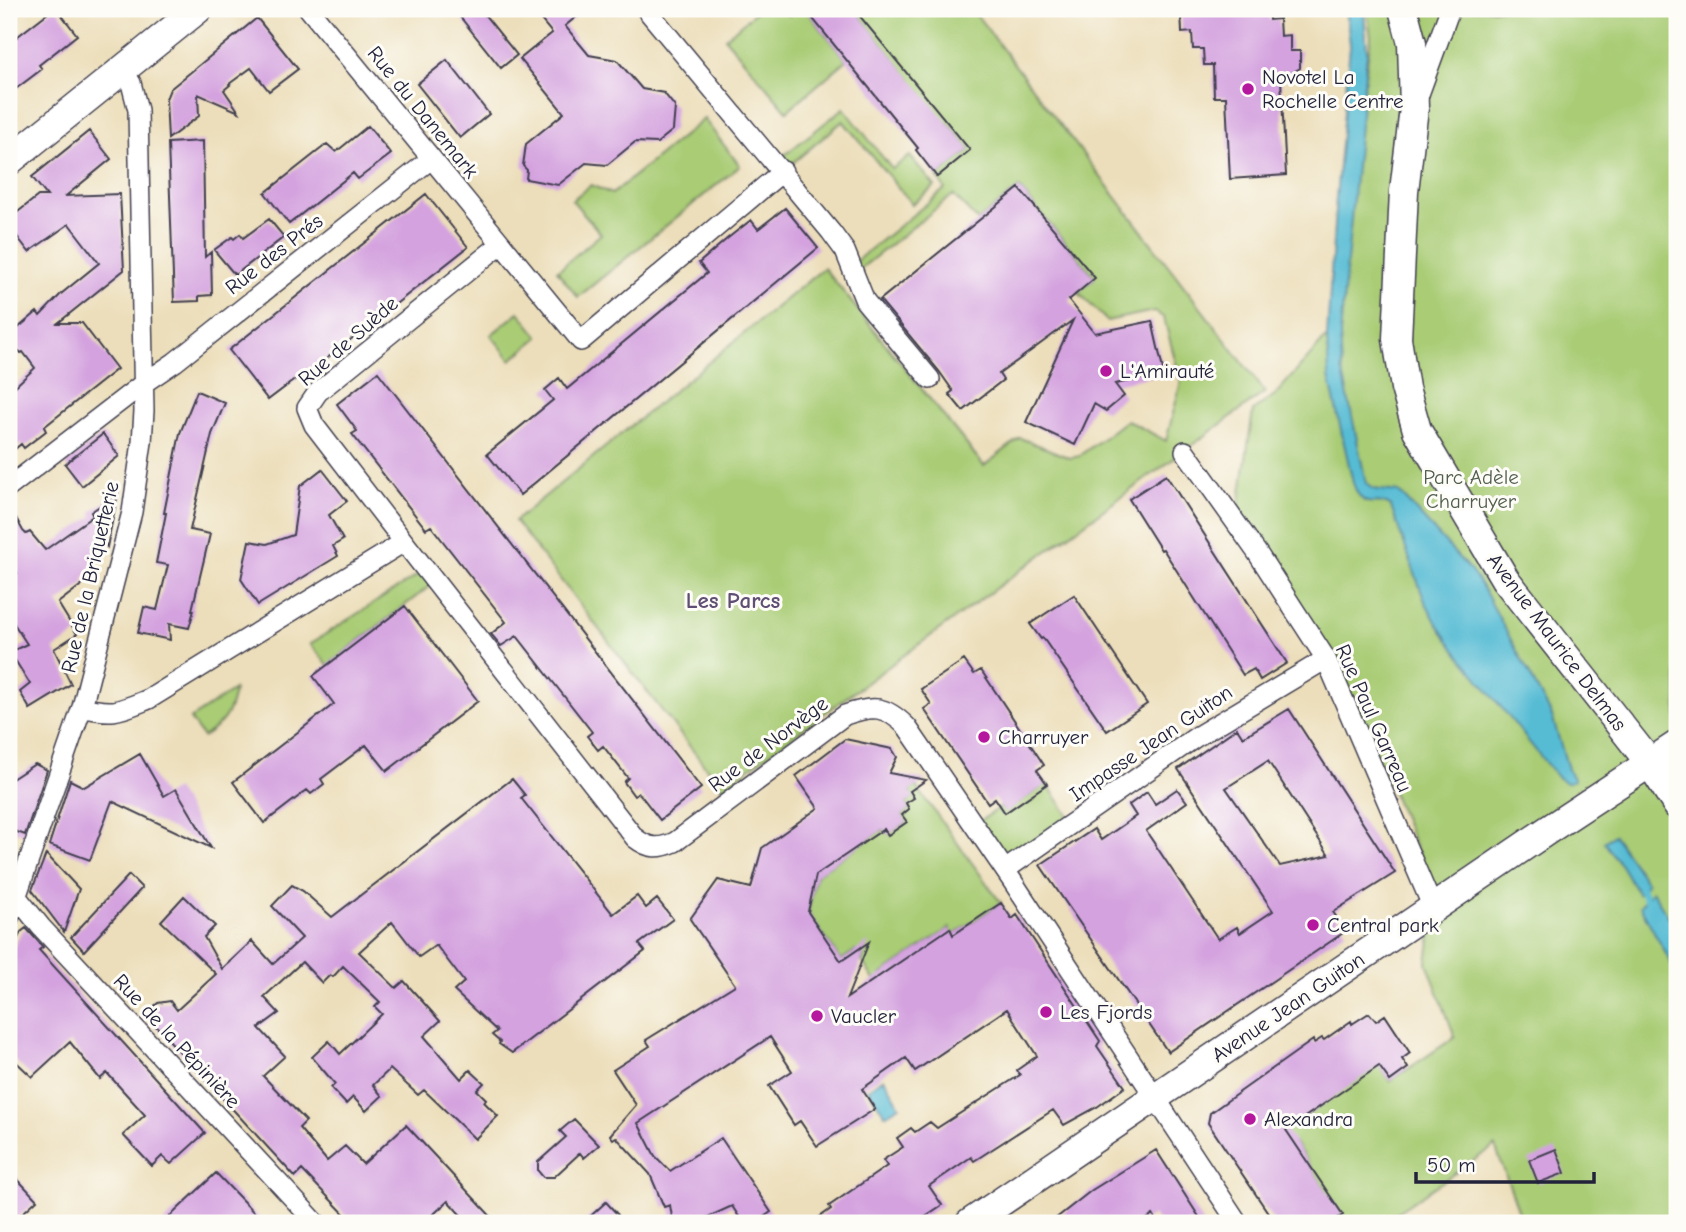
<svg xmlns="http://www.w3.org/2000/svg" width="1686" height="1232" viewBox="0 0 1686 1232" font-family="'Comic Neue',sans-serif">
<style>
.green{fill:#a9cc75;stroke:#667758;stroke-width:2}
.water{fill:#56bcd4;stroke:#3c6f88;stroke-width:2}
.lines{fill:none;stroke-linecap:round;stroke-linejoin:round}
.stream{stroke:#56bcd4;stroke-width:7}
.building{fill:#d4a3df;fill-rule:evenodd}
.street-casing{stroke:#403e4e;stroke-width:22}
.secondary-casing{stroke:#403e4e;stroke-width:31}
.street{stroke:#fff;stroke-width:19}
.secondary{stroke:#fff;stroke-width:28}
.poi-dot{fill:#b5179e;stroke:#fdfcf7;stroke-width:2.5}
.labels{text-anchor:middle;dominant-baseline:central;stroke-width:6;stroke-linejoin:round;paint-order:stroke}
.poi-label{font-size:21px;fill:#22223b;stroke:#fdfcf7;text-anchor:start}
.street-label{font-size:21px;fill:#22223b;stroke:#fdfcf7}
.park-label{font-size:21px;fill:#515e4f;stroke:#fdfcf7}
.neighbourhood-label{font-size:23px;font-weight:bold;fill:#604f74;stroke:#fdfcf7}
</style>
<rect width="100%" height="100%" fill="#fdfcf7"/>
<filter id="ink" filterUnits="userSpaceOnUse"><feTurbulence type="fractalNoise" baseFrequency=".0143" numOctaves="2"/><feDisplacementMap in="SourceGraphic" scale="14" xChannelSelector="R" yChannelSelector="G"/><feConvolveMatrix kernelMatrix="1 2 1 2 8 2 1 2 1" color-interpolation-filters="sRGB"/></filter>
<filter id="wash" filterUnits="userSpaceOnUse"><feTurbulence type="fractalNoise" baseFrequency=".00686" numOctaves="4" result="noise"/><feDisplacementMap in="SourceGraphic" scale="28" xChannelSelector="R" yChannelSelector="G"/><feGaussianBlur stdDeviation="1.57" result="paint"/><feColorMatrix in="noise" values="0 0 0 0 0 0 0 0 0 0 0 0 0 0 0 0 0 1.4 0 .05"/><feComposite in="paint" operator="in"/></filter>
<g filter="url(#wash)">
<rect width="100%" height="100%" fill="#ecdeba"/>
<path class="green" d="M759,9H784L789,15L796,9H805L847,60L787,111L725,38Z
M854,9H972L1265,392L722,788L515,521L824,268L984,466L1020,438L1070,458L1079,456L1127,420L1166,441L1181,382L1164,318L1154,311L1107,321L1078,292L1094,279V276L1019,188L978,221L953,195L855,273L852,264L945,189L937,177L970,150L948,123L943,127L941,117Z
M1367,9H1677V1223H1523L1495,1146L1384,1221L1385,1223H1330L1342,1215L1295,1143L1282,1139L1285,1123L1298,1122L1378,1063L1390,1081L1455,1037L1427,963L1436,895L1337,662L1238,513L1253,411L1276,394L1327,337L1371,37Z
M844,108L892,169L910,156L935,186L912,204L843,121L789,166L782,157Z
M704,119L740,166L578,297L557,271L601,234L572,200L591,185L612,194Z
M519,312L539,337L511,360L491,335Z
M426,570L435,582L328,665L310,644Z
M234,690C231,714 222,724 203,737L190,719Z
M1047,784L1073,822L1005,870L974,825L1001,807L1005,812Z
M916,786L1001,903L953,935L950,928L882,974L877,985L862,961L864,957L855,951L841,960L808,913L816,875L879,832L885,830L888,834L906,823L902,815L909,809L906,803L913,798L910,791Z"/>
<path class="water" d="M1346,9H1364L1367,52L1340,335L1342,368L1366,483L1372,489L1399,492L1470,570L1483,588L1552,716L1569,772L1574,780L1566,783L1557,777L1453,647L1436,622L1424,599L1391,507C1374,494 1365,516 1353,483L1329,377L1327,337L1335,209L1350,45Z
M1614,835L1647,883L1638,894L1622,867L1604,842Z
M1652,891L1677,930V974L1640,906Z
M884,1078L900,1106L885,1115L868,1089Z"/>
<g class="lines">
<path class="stream" d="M1638,883L1646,898"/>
</g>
<g id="blocks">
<path class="building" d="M53,9H57L77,35L39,65L42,69L9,94V43Z
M473,9H480L517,55L501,68L461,18Z
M532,9H586L565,26L589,55L617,60L642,89L664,93L675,107L673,130L657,143L635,142L607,165L586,163L558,185L526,179L527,170L523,166L526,144L564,113L520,59L552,33Z
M805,9H854L970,150L937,177L916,150L918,148Z
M1181,9H1269V20L1279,19L1280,36L1290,35V51H1300V68L1281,80L1286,175L1230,179L1226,97H1214L1213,65H1204L1203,49H1193L1192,32L1182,33Z
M257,18L298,69L269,91L251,68L229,84L230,85L224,90L239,112L198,94L199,116L168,139L166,99L170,89Z
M447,60L489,114L460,138L417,84Z
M368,126L391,154L358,179L353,173L289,224L265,193L327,144L336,152Z
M89,131L111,159L66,196L120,194L124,270L58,323H82L117,369L44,427L46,431L24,448L21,444L9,454V392L35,368L23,352L21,353L13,345L16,342L11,334L37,312L40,316L61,294L99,263L69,224L29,252L9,226V219L38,196H47L32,177Z
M203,141L205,257L211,252L212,295L199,296V301L174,302L168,143Z
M1019,188L1095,278L1069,300L1095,333L1152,321L1164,374L1115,384L1124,396L1106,411L1094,404L1075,445L1026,422L1073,320L999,374L1003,380L963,411L949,394L953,391L939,371L880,300Z
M426,194L468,247L307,374L305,372L268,400L229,350Z
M785,208L818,248L520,495L487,454L553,400L545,390L559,378L567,389L707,273L699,263L728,238L751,220L758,229Z
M269,219L284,237L235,275L214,250L232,237L234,239L240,234L243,238Z
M378,372L701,788L660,820L639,793L634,796L624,782L628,778L603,746L598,750L587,736L592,732L517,636L501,646L491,634L506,622L431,526L426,529L352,434L357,431L337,404Z
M197,391L225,403L212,434L190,530L210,534L192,610H194L189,628L169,624L170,640L138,633L144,607L157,610L168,565L156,563L166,513H164L180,433Z
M103,434L119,456L82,486L65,464Z
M322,469L347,501L329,515L343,540L333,546L338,556L258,605L241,579L249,541L267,544L293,535L300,486Z
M1166,475L1287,663L1260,680L1254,669L1243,675L1163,549L1161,550L1129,499Z
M118,493L107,547L99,536L89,574H86L84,583L58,603L77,634L54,649L71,684L30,709L20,692L30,684L10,652L27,644L9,616V579L17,573L9,562V505L23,531L26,534L30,532L45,550L93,516L91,512Z
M1074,595L1147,704L1107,731L1043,638L1041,639L1030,624Z
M405,606L478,701L387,771L366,745L321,779L324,784L311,794L307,790L264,823L233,782L334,704L313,676Z
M964,660L974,674L981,670L1044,765L1037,770L1047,784L1005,813L995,798L988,803L924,709L931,704L921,689Z
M1289,709L1395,873L1333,912L1346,931L1168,1052L1040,865L1094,829L1101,840L1136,816L1129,805L1147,792L1155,804L1177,789L1187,802L1146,831L1218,939L1237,927L1240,933L1273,911L1178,769L1237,728L1243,737ZM1268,761L1329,855L1280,866L1226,788Z
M845,739L892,749L897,757L889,773L926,780L910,791L914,798L906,803L909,809L902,815L907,822L888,835L884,829L816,875L808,912L841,961L869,942L847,998L950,928L953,935L1001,903L1012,919L1017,915L1100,1041L1097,1046L1125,1087L1097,1107L1064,1125L1053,1110L974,1161L971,1157L929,1186L942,1205L915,1223H811L831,1209L829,1206L887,1166L883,1160L903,1147L897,1138L911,1128L915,1132L930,1122L937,1128L1020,1075L1017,1070L1037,1056L1007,1009L915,1071L906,1058L862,1089L875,1109L817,1146L800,1121L794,1125L769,1086L792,1071L770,1037L638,1123L655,1156L670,1171L721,1138L771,1212L755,1223H743L732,1206L695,1223H673L670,1205L664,1207L650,1174L616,1137L613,1139L610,1135L636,1105L613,1070L650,1046L646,1040L735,985L690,919L718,880L751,888L762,848L818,808L796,776Z
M140,754L164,796L176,789L211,848L112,801L90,860L49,845L70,780L84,787Z
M35,764L47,770L25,835L9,829V781Z
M512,779L525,795L521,798L613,914L637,896L646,908L657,899L673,919L639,944L645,951L512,1053L499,1044L500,1042L492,1035L497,1031L454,991L464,982L436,945L419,957L392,922L359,952L396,988L404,981L440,1021L424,1036L461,1079L470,1070L484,1083L477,1090L486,1099L484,1102L498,1116L475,1139L424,1090L418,1095L390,1069L373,1085L382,1096L366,1111L353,1097L346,1104L331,1088L335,1084L312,1057L329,1041L340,1054L382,1014L375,1007L380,1002L343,966L333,977L330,975L322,983L302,962L264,997L279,1013L259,1028L285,1056L263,1076L306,1121L299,1128L327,1161L345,1146L363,1164L406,1125L497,1223H468L448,1201L424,1223H353L302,1170L295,1177L145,1014L158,1003L170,1001L177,1010L216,974L161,921L184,896L215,926L204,937L222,969L252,941L273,964L302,938L272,906L292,885L303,891L332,917Z
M46,854L79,889L64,932L32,890Z
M129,875L142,888L84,951L71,937Z
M26,928L43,947L39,950L205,1133L171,1164L162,1156L152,1166L123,1135L145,1115L107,1073L100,1079L70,1042L32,1077L9,1055V956L21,932Z
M1369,1013L1376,1021L1385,1015L1410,1053L1402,1059L1408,1068L1390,1081L1379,1066L1286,1130L1343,1215L1330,1223H1275L1208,1123L1210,1113L1313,1040L1314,1043L1322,1038L1324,1040L1351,1021L1352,1024Z
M574,1119L599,1145L584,1158L580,1153L554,1177H543L538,1171V1162L566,1137L560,1131Z
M1556,1149L1565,1173L1538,1183L1529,1160Z
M1156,1150L1203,1223H1158L1153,1215L1141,1223H1050L1092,1190Z
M9,1170L37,1200L12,1223H9Z
M216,1173L264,1223H163Z
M606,1202L618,1215L609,1223H583Z"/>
</g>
</g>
<g filter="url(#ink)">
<use href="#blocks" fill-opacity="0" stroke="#403e4e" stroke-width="2"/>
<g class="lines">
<g class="street-casing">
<path id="street" d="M309,9L581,341L783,171
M646,9L831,232L845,251L865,301L930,379
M1418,97L1450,9
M1185,451L1258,554L1326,659L1433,908
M9,487L144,383L175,362L431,159
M404,542L635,838C649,849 659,849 675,842L845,715C873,705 885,705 907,727L1013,882L1238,1223
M82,707C114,715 119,711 149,699L404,542L314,425L307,408L318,392L501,244
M1005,870L1196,737L1326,659
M12,891L41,927L316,1223
M9,918L82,707L132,512L142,442L144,411L138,110L131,83L123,70"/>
</g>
<g class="secondary-casing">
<path id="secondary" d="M1403,9L1412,43L1414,108L1404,191L1397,339L1405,388L1417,430L1505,579L1650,763L1677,805
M9,161L198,9
M970,1223L1548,830L1677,745"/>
</g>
<use href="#street" class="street"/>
<use href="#secondary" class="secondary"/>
</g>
</g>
<g class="poi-dot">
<circle cx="1248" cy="89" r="7"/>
<circle cx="1106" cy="371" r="7"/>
<circle cx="984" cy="737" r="7"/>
<circle cx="1313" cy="925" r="7"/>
<circle cx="1046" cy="1012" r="7"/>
<circle cx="817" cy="1016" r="7"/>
<circle cx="1250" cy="1119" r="7"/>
</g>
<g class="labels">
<g class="poi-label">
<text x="1262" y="77">Novotel La<tspan x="1262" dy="24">Rochelle Centre</tspan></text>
<text x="1120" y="371">L'Amirauté</text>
<text x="998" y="737">Charruyer</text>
<text x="1327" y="925">Central park</text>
<text x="1060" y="1012">Les Fjords</text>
<text x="831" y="1016">Vaucler</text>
<text x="1264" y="1119">Alexandra</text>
</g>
<g class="street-label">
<text transform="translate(423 112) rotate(51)">Rue du Danemark</text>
<text transform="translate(274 254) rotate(-38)">Rue des Prés</text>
<text transform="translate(348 341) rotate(-41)">Rue de Suède</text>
<text transform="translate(90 577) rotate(-77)">Rue de la Briquetterie</text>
<text transform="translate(1557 642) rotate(53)">Avenue Maurice Delmas</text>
<text transform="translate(1374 718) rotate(66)">Rue Paul Garreau</text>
<text transform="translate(1151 743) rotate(-34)">Impasse Jean Guiton</text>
<text transform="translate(768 744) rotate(-37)">Rue de Norvège</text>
<text transform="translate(1288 1007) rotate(-34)">Avenue Jean Guiton</text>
<text transform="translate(177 1041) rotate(47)">Rue de la Pépinière</text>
</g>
<g class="park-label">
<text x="1471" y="477">Parc Adèle<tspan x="1471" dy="24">Charruyer</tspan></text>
</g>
<g class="neighbourhood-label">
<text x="733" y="600">Les Parcs</text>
</g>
</g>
<rect width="1686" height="1232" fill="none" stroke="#fdfcf7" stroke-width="35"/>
<path d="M1416 1172v10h178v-10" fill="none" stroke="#22223b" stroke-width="3.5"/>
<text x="1427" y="1172" font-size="21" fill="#22223b" stroke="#fdfcf7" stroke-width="5" paint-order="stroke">50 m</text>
</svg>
